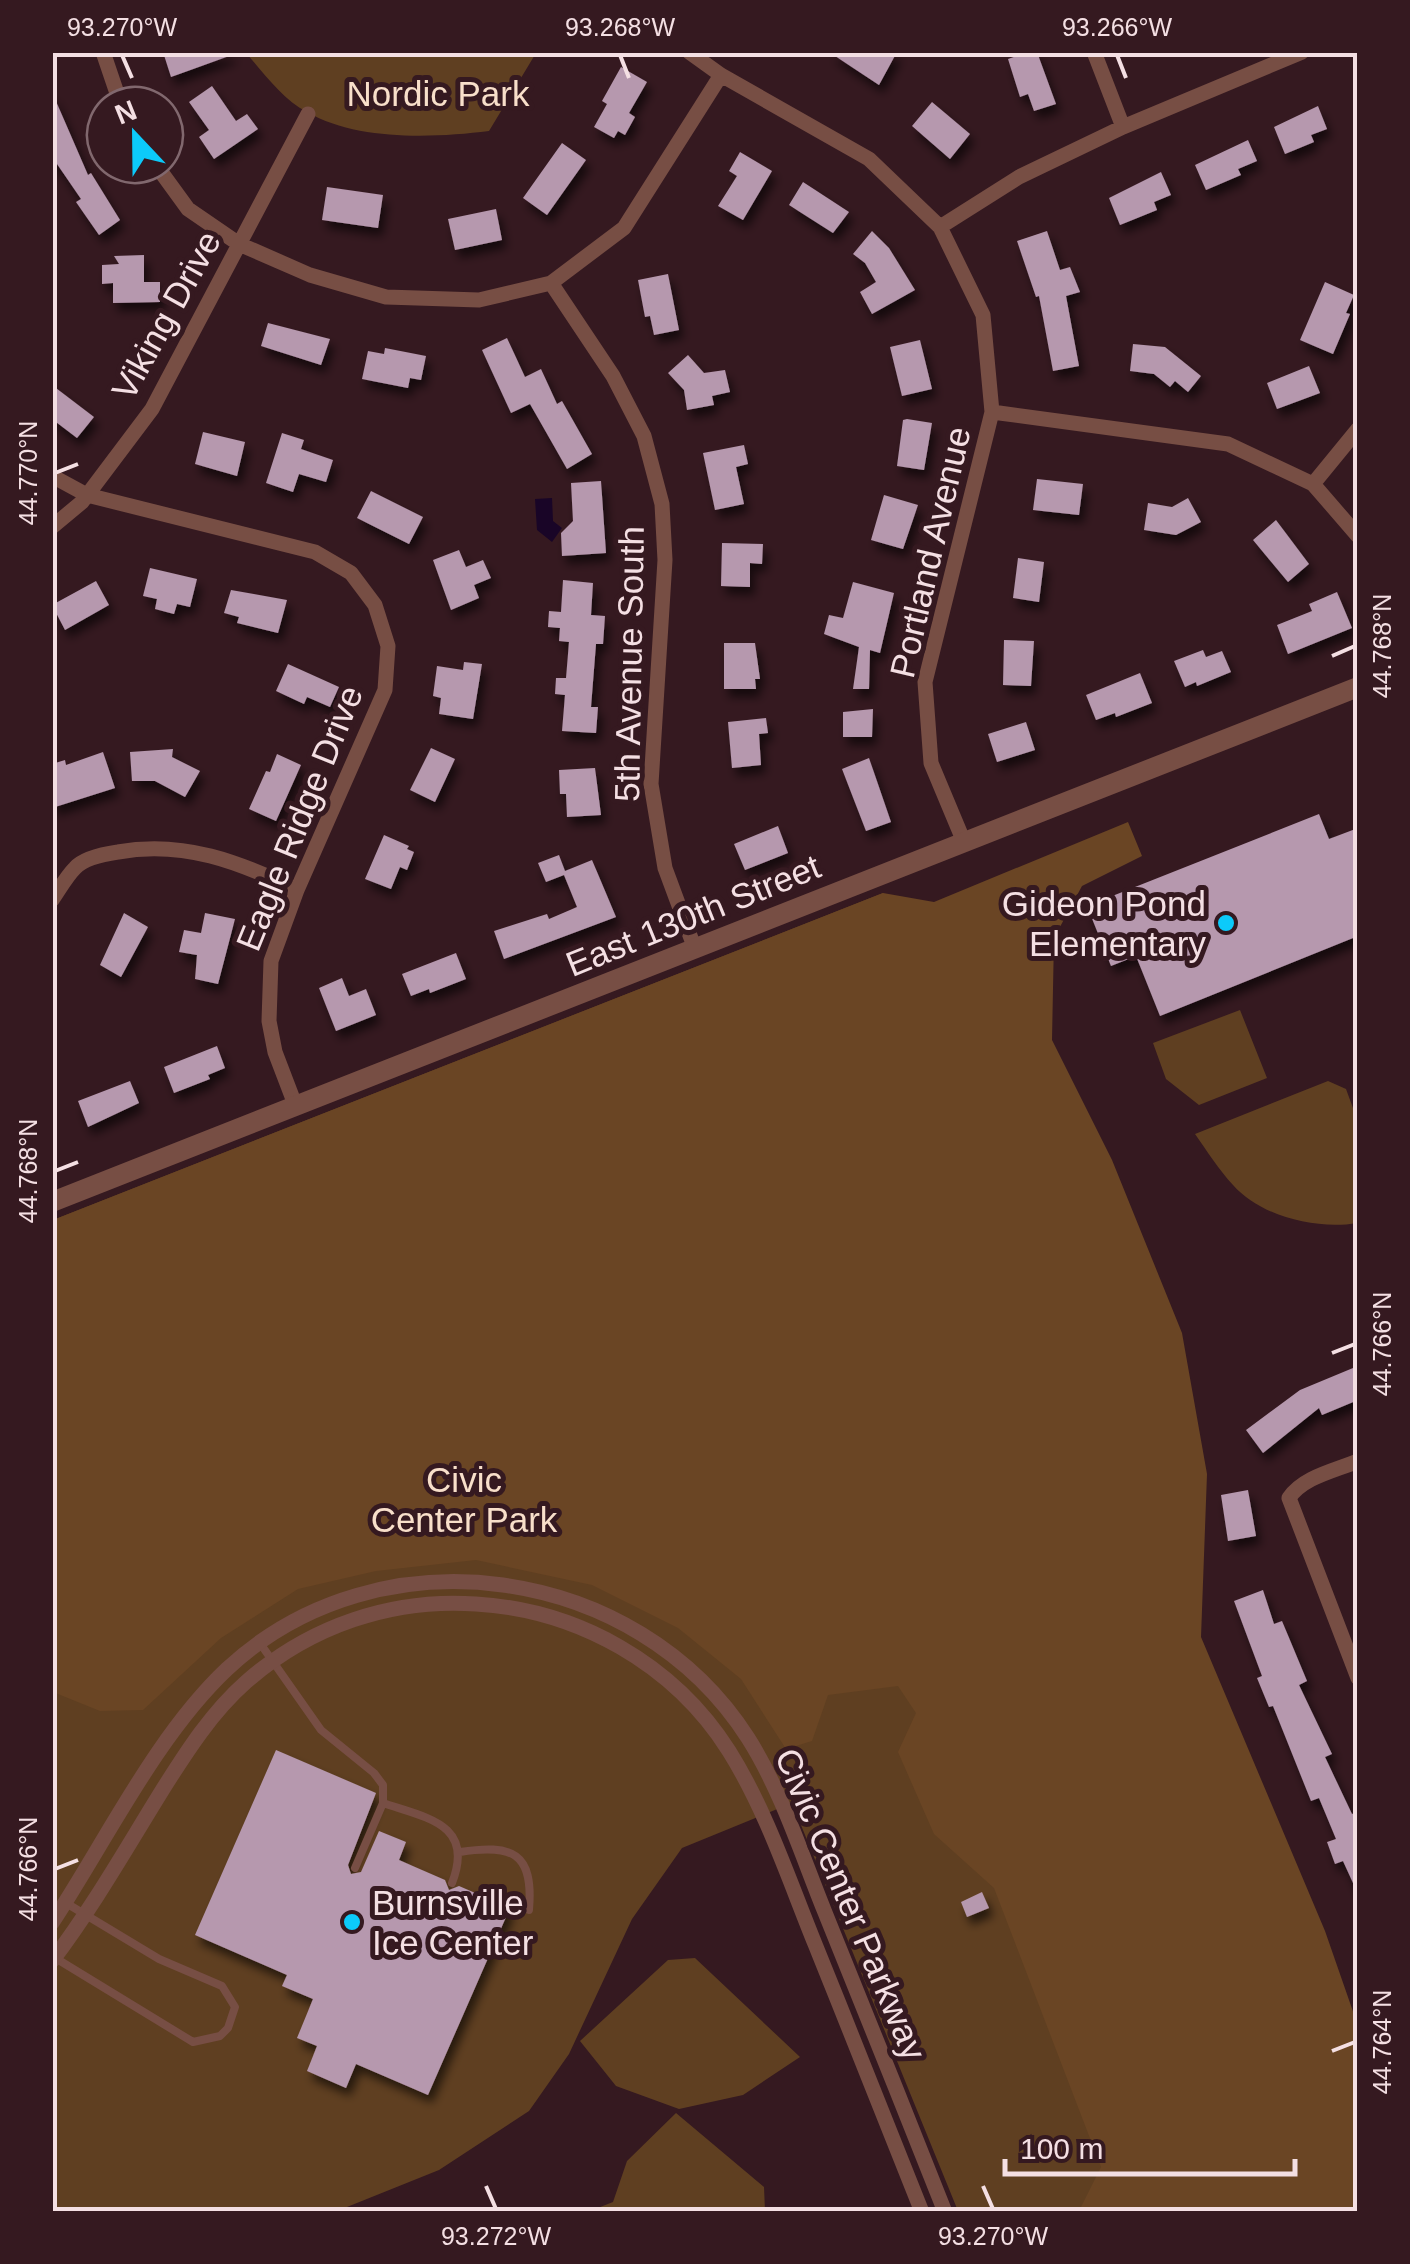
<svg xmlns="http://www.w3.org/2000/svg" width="1410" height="2264" viewBox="0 0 1410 2264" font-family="Arial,sans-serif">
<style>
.green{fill:#5f3f21}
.forest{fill:#6a4524}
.water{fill:#190527}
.building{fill:#b698ae;filter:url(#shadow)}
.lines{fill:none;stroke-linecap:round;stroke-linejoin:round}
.service{stroke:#774e44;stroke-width:8}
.minor{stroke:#774e44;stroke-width:15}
.tertiary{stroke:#774e44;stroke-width:20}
.ticks{fill:none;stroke:#f4dfe3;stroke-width:4}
.poi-dot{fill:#0ccafa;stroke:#351920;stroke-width:4}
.labels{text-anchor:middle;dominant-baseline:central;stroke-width:10;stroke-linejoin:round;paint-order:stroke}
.park-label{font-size:35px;fill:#f8dfca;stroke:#351920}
.street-label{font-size:35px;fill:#f4dfe3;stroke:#351920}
.poi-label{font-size:35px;fill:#f4dfe3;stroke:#351920;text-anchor:end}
.neatline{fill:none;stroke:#f4dfe3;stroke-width:4}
.ticks-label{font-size:25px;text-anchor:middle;fill:#f4dfe3}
</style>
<defs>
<filter id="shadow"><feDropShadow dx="4.5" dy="8" stdDeviation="5" flood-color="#0009"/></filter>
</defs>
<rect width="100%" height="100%" fill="#351920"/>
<path class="green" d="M246,53H536L489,131C433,138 357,141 307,112C282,99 264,73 246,53Z
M883,893L1357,2211H958L792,1803L682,1848L632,1919L569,2054L529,2111L439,2170L337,2211L53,2212V1220Z
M1240,1010L1267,1078L1199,1105L1166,1079L1153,1043Z
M1328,1081L1346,1089L1357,1119V1223C1318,1230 1261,1217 1233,1185C1219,1170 1207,1151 1195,1134Z
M695,1958L800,2057L743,2095L679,2109L616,2086L580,2041L668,1960Z
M676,2113L764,2187L765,2211H590L613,2202L627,2161Z"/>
<path class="forest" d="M1128,822L1142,856L1082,886L1054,938L1052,1040L1112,1160L1182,1333L1207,1474L1201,1637L1325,1931L1357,2023V2211H1079L1101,2167L994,1888L934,1834L898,1752L916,1713L898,1686L828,1695L812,1741L786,1749L741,1679L678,1628L592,1585L476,1560L376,1571L298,1589L221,1638L143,1710L100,1711L53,1692V1220L883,893L934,902Z"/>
<path class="water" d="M552,498L553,521L562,528L552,542L537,530L535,499Z"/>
<path class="building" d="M163,52H231L232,55L171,77Z
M829,52H897L879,85Z
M1028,52H1037L1056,104L1034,111L1028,94L1020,97L1008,59Z
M621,67L647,82L629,113L635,117L625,135L618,131L614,138L594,127L607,104L602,101Z
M212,86L236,121L247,114L258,129L214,159L199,137L209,130L189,102Z
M52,92L88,175L91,173L120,220L99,235L76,202L81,199L57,164L52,166Z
M932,102L970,134L950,159L912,126Z
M1318,106L1327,129L1311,135L1314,142L1285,154L1274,127Z
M1248,140L1257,161L1238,169L1241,175L1206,190L1195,165Z
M562,143L586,160L547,215L523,198Z
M740,152L772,171L743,220L718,206L737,176L729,171Z
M1161,172L1171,195L1154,202L1157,210L1120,225L1109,198Z
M803,182L849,212L833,233L789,205Z
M327,187L383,195L378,228L322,220Z
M496,209L502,240L455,250L448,219Z
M872,231L889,248L915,290L872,314L860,292L876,282L865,263L853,254Z
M1047,231L1060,270L1070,267L1080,292L1066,296L1079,366L1053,371L1039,296L1036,297L1017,241Z
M144,255V282H160V302L113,303V283L102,284V265L119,264L114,256Z
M668,274L679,330L654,335L650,316L645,317L638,280Z
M1325,282L1354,295L1346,313L1350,314L1333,354L1300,340Z
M268,323L330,339L321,365L261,346Z
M507,338L525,377L541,369L557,404L562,401L592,454L567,469L530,404L511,413L482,350Z
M920,340L932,389L902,396L890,347Z
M1133,344L1165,347L1201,376L1188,392L1175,381L1170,387L1154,374L1130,371Z
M385,348L426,356L421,380L410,378L408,388L362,379L368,351L384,354Z
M688,355L704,373L725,370L730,392L712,396L714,405L687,410L684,390L668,373Z
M1309,366L1320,393L1277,409L1267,383Z
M52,385L94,417L77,438L52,419Z
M907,419L932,423L924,470L897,466L903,420Z
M203,432L245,442L237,476L195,464Z
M282,433L304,440L301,449L333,460L326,482L299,474L293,492L266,483Z
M744,445L748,464L736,467L744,504L715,510L703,453Z
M1037,479L1083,484L1079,515L1033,510Z
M601,481L606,553L562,556L561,533L573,521L571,483Z
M371,491L423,517L409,544L357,518Z
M884,495L918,505L903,549L871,540Z
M1188,498L1201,522L1176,535L1144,530L1148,503L1172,507Z
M1276,520L1309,564L1288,582L1253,540Z
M722,543L763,544L762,564L750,563V587L721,586Z
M459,550L466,567L483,560L491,578L474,585L479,598L451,610L433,560Z
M1018,558L1044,562L1039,602L1013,598Z
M150,568L197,579L190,607L177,604L174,614L155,609L157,599L143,596Z
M563,580L593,583L591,615L605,616L603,644H596L591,707H598L596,733L562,731L565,695L555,694L556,678H566L569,642L559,641L560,628L548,627L549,611L561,612Z
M96,581L109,605L65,630L52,605Z
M853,582L894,593L880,653L870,650L869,689H853L859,647L824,634L829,615L843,618Z
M231,590L287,600L278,633L237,623L239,617L224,613Z
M1337,592L1352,628L1288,654L1277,625L1312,611L1309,604Z
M1004,640L1034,641L1031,686L1003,685Z
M724,643H755L760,679H755L756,689H724Z
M1203,650L1206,657L1222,651L1231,672L1197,686L1196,682L1185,687L1174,661Z
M464,662L482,664L473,719L439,714L441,698L433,696L437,666L463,670Z
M288,664L339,687L330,707L307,697L304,704L276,691Z
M1140,673L1152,703L1116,717L1115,713L1096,720L1086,695Z
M873,709L872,737H843V712Z
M766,718L768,733L759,734L761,765L732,768L728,722Z
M1026,722L1035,750L997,762L988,734Z
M431,748L455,759L435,802L410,790Z
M173,749L172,757L200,771L185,797L155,781H132L130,752Z
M103,752L115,788L52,808V764L65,760L66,765Z
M277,754L301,765L276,821L249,809L266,771L270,772Z
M869,758L891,822L866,831L842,769Z
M595,768L601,815L567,817L566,794H560L559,770Z
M1319,814L1329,839L1358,828V936L1160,1016L1136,956L1111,966L1087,906Z
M778,826L788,853L745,870L734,844Z
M384,835L409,846L407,849L414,852L407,870L400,867L391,889L365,879Z
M559,855L565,871L592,860L616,917L504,959L494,931L547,914L549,919L577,907L564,875L546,882L538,863Z
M124,913L148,927L121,977L100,965Z
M205,913L235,919L218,984L195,979L197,955L179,952L184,930L201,933Z
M456,953L466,979L430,993L429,989L411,996L402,974Z
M342,978L349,996L366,989L376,1015L336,1031L319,988Z
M217,1046L225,1068L208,1075L210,1079L174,1093L164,1067Z
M130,1081L139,1103L88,1127L78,1101Z
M1353,1368L1358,1380V1400L1322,1415L1319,1408L1263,1453L1246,1430L1300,1390Z
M1248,1490L1256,1536L1228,1541L1221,1495Z
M1263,1590L1274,1624L1282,1621L1307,1681L1299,1685L1332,1754L1325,1757L1352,1814L1358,1812V1894L1343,1861L1335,1864L1327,1842L1336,1839L1319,1798L1311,1801L1273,1706L1269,1707L1257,1678L1262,1676L1234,1601Z
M276,1750L376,1793L348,1865L351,1874L361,1872L379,1831L406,1842L399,1860L445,1880L449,1890L459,1886L510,1908L428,2095L356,2064L346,2088L307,2071L317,2046L297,2038L313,1999L282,1986L287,1975L195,1935Z
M982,1892L989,1908L967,1917L961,1902Z"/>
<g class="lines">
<path class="service" d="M262,1646L321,1730L374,1773L383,1785V1803L355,1868
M383,1803C427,1818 475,1824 452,1883
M460,1852C512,1844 534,1852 529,1910
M52,1956L193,2042L220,2036L228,2028L235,2007L222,1986L159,1959L66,1903"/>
<path class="minor" d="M103,52L121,105
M689,52L721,75L869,159L940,227L983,315L992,412L925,682L931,763L964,842
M1094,52L1123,127
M156,165L188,209L239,244L310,275L386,297L479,300L551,283L624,228L721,75
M940,227L1019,177L1123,127L1302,52
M551,283L613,376L644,436L662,504L665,560L651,784L665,868L695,949
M992,412L1228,444L1313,484L1358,536
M52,476L87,495L315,552L351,573L375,605L388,646L385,690L297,890L271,961L269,1021L275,1052L296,1107
M1313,484L1358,429
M52,527L82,502L152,409L308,114
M52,900C59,890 66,877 75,868C84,858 104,854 118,852C183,840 240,862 297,890
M1358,1461C1334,1471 1303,1477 1289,1498L1358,1678
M52,1923C106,1841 156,1736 227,1669C379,1527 637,1564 748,1738C781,1790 801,1853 824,1910C865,2011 905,2111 945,2212
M52,1961C93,1907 127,1847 163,1789C187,1751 212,1712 246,1682C310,1626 392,1598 476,1604C578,1610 674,1664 729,1751C766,1810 789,1880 815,1944C851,2033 886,2122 922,2212"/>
<path class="tertiary" d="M52,1202L1358,687"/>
</g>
<path class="ticks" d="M122,55L132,78M620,55L629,78M1117,55L1126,78M55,473L78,464M1332,656L1355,646M55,1171L78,1162M1332,1353L1355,1344M55,1869L78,1860M1332,2051L1355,2042M486,2186L496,2209M983,2186L993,2209"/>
<g class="poi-dot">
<circle cx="1226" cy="923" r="10"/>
<circle cx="352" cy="1922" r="10"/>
</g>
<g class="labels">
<g class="park-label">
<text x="438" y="93">Nordic Park</text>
<text x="464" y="1479">Civic<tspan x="464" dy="40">Center Park</tspan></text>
</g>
<g class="street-label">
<text transform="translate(166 315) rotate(-61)">Viking Drive</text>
<text transform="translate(930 552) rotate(-77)">Portland Avenue</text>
<text transform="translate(629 664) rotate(-89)">5th Avenue South</text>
<text transform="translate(299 818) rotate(-68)">Eagle Ridge Drive</text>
<text transform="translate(693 915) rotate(-22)">East 130th Street</text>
<text transform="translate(851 1904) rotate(67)">Civic Center Parkway</text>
</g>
<g class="poi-label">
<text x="1206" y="903">Gideon Pond<tspan x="1206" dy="40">Elementary</tspan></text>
<text x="372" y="1902" text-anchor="start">Burnsville<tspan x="372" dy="40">Ice Center</tspan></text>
</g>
</g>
<rect width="1410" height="2264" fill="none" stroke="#351920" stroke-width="110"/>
<g transform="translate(135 135) rotate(338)"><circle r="48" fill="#351920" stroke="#81686e" stroke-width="2.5"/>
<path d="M0-8L18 38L0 25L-18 38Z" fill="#0ccafa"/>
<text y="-15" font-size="28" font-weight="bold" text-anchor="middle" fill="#f4dfe3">N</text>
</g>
<path d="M1005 2159v15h290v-15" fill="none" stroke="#f4dfe3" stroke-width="5"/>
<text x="1020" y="2159" font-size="30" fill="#f4dfe3" stroke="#351920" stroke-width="8" paint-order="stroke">100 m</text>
<rect x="55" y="55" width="1300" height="2154" class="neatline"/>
<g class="ticks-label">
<text x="122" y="36">93.270°W</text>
<text x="620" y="36">93.268°W</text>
<text x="1117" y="36">93.266°W</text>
<text transform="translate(28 473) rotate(-90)" y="9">44.770°N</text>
<text transform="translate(1382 646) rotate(-90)" y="9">44.768°N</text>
<text transform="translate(28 1171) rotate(-90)" y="9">44.768°N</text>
<text transform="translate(1382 1344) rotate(-90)" y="9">44.766°N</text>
<text transform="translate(28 1869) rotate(-90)" y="9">44.766°N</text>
<text transform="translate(1382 2042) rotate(-90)" y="9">44.764°N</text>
<text x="496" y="2245">93.272°W</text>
<text x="993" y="2245">93.270°W</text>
</g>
</svg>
